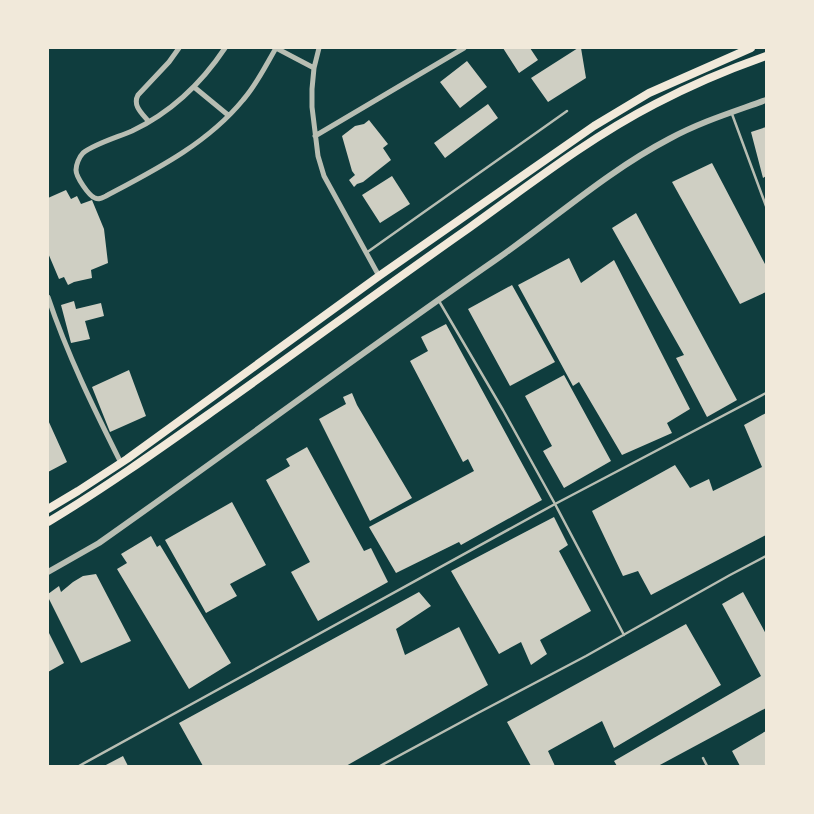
<svg xmlns="http://www.w3.org/2000/svg" width="814" height="814" viewBox="0 0 814 814" font-family="'Noto Sans',sans-serif">
<style>
.building{fill:#cfcfc3}
.lines{fill:none;stroke-linecap:round;stroke-linejoin:round}
.service{stroke:#b8beb3;stroke-width:2.5}
.minor{stroke:#b8beb3;stroke-width:5}
.tertiary{stroke:#b8beb3;stroke-width:6}
.trunk{stroke:#f1e9da;stroke-width:8}
</style>
<rect width="100%" height="100%" fill="#0f3d3e"/>
<path class="building" d="M503,48H530L538,60L519,73Z
M578,48H581L586,78L548,102L531,78Z
M467,61L487,87L460,108L440,82Z
M488,104L498,118L445,158L434,143Z
M369,120L388,144L383,148L391,160L363,182L357,184L354,187L349,180L355,175L352,171L342,136L355,126L364,124Z
M766,127V176L763,178L751,132Z
M712,163L766,266V292L740,304L672,182Z
M392,176L410,204L380,223L362,195Z
M66,190L71,199L77,196L81,204L92,200L104,229L108,263L91,270L92,278L74,282L68,285L64,277L59,279L48,253V198Z
M636,213L737,400L707,417L676,358L684,355L612,228Z
M569,258L581,283L614,260L690,409L667,423L672,433L622,455L579,382L573,386L518,285Z
M512,285L555,362L510,386L468,309Z
M74,301L76,309L101,303L104,316L85,321L90,339L71,343L61,305Z
M446,324L542,500L461,545L459,542L396,573L369,527L474,471L468,459L463,462L410,361L428,351L421,337Z
M129,370L146,416L110,432L92,387Z
M564,375L611,461L564,488L543,451L552,446L525,396Z
M352,393L357,405L412,498L370,521L319,419L346,404L343,397Z
M766,413V535L651,595L638,571L623,576L592,511L675,465L690,488L709,479L713,491L762,467L744,425Z
M48,420L67,462L48,472Z
M307,447L364,551L371,548L388,582L318,621L291,572L310,562L266,480L290,466L286,459Z
M232,502L266,565L230,584L237,596L206,613L165,540Z
M554,517L568,545L559,551L591,611L540,640L547,654L531,665L521,642L499,654L451,571Z
M151,536L157,547L160,545L231,663L189,689L117,569L127,563L121,554Z
M96,574L131,641L81,663L48,597V594L59,586L61,592L73,582L83,576Z
M419,592L431,606L396,629L405,655L459,627L488,685L346,766H203L179,723Z
M743,592L766,634V708L658,766H617L614,761L761,676L722,604Z
M686,624L721,685L614,748L602,721L548,751L555,766H531L507,722Z
M48,631L64,663L48,672Z
M766,731V765L765,766H740L732,751Z
M123,756L128,766H104Z"/>
<g class="lines">
<path class="service" d="M732,114L766,206
M366,253L567,111
M439,301L503,410L555,504L624,635
M703,758L707,766
M79,766L555,504L766,393
M380,766L478,713L586,656L730,575L766,556"/>
<path class="minor" d="M225,48C201,84 172,112 132,131C118,137 94,144 83,153C79,157 76,165 76,170C76,177 89,196 95,198C99,200 102,198 106,196C155,170 207,144 243,100C257,84 266,65 276,48
M276,48L314,68
M319,48L314,68L312,89V107L318,156L324,176L379,276
M194,87L228,115
M149,122C143,114 132,106 138,95L169,62L179,48
M315,136L464,48
M48,297C67,354 94,409 121,463"/>
<path class="tertiary" d="M48,572L99,543C231,450 361,353 494,261C552,221 606,172 669,139C700,122 733,112 766,100"/>
<path class="trunk" d="M48,509L78,491L127,459L379,276L594,126L649,93L751,48
M48,522C108,486 165,445 223,404C305,346 386,286 469,228C529,185 589,138 655,104C691,85 729,69 766,56"/>
</g>
<rect width="814" height="814" fill="none" stroke="#f1e9da" stroke-width="98"/>
</svg>
